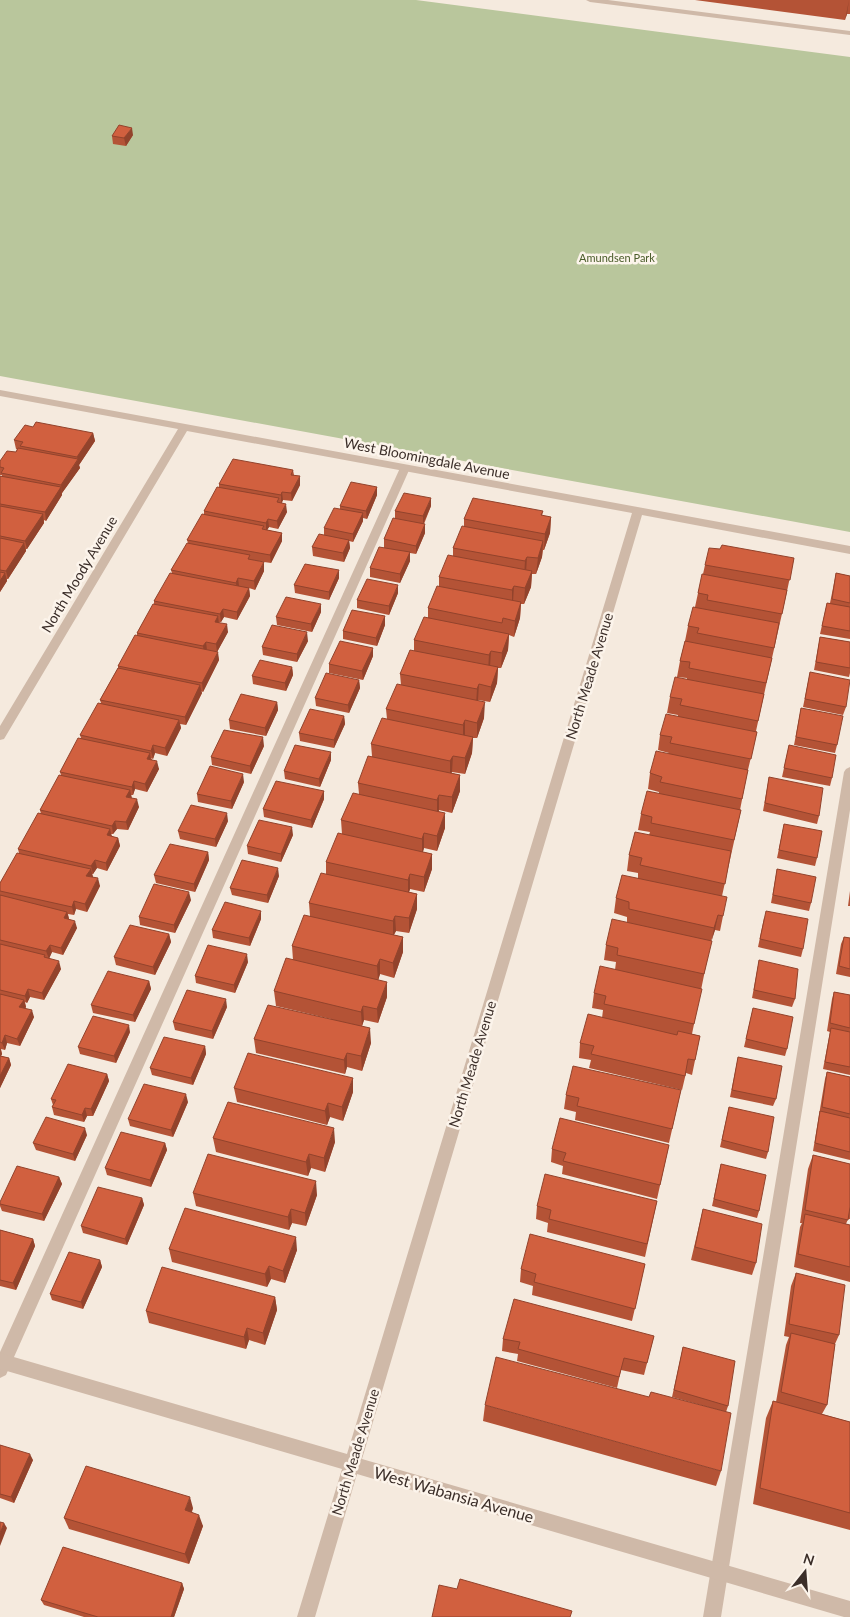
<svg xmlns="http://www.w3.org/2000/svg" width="850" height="1617" viewBox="0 0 850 1617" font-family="Lato,sans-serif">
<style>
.green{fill:#b9c69c}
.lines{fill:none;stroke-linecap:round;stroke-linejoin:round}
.lane{fill:#cfb9a8;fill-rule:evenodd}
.street{fill:#cfb9a8;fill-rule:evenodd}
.wall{fill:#b45336}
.shaded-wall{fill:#92432c}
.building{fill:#d1603f;stroke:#92432c}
.labels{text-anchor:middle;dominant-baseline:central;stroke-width:5;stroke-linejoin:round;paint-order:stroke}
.far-park-label{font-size:11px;fill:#4a5c2a;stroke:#fcf4eb}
.street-label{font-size:14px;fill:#3b2e29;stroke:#fcf4eb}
.near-street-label{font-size:16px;fill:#3b2e29;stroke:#fcf4eb}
</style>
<rect width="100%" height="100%" fill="#f5eade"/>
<path class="green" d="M0,0H416L850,57V532L0,376Z"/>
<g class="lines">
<path class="lane" d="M586,0H608L850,31V35L590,2Z
M405,465L410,468L6,1375L0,1378V1352L400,468Z
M850,767V810L721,1617H703L844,772L846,769Z"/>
<path class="street" d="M0,390L850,546V554L642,515L362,1459L850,1601V1617H844L357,1474L315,1617H297L342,1469L0,1369V1353L347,1454L632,513L187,431L4,739L0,740V726L178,429L0,396Z"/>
</g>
<path class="wall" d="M695,0H850V14H847L845,20Z
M133,135L126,146L113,144L112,136Z
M33,427L93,433L95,441L79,465L80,468L62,493V495L46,521L44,520V523L27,549H26V551L8,579H7V581L0,592V476H2V475H0V461L16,452L17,449H16L14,440Z
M293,470L294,475L300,485L292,501L283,500L282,503L287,512L278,529L269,527L267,530L282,533V541L271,563L251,560L264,571L255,590L249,588L250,596L237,620L224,617L221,622H219L228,632L217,652L219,660L203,692L201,691L202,693L186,725L180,724L181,728L167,756L155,753L153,759L151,758L159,769L147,792L135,789L133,795H131V798L139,807L128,830L117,829L113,834H111L112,837L118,838L120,846L107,871L97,868L93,874H92L93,877L100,886L87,912L76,909L74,915L68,914L69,919L77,928L63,955L52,952L49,958L61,969L44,1000L30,997L27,1003L25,1002L26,1007L25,1008L34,1017L20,1046L7,1043L5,1050L1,1049L2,1054L1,1056L9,1058L11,1065L0,1088V883L19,853L18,849L41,814L40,810L61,775L60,772L81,738L80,735L101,703L100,700L118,668V666L137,636V633L154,604V601L172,573L171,570L188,543L187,540L204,515V511L219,487V484Z
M377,487V495L367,519L363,518V521L353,542L349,541L350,548L344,562L313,556L312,547L324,535V528L340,509V506Z
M431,506L424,524L425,533L416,554L410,553V561L400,583L370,577V568L384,548V539L395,519V511Z
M543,511L542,516L551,517L550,533L544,550H543L542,557L536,574H532L531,587L524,604H521L520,618L514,637L509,635L508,650L501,668H498L497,683L490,702L478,700V701L484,718L477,738H473L472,753L465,774L452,772L451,773L460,775V791L452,813L439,810V811L445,828L437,851L424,848L423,852L432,854V869L424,892L410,889L409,892L417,894V909L409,933L396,931L394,935L403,937V952L394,978L380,974L378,980L387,997L378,1023L364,1020L362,1026L371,1043L362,1071L347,1067L345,1074L256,1053L254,1039L331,1019L276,1006L274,991L293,960L292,946L310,916L309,903L326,874V862L342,834L341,820L359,794L358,783L372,756L371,744L387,719L386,709L401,685L400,674L414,651V640L428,618V608L439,586V577L453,556V548L464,527V519Z
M794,558L786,596L772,658L756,731L757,732L747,774L740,810H741L722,896L723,916L720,931L715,930L711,941L692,1034L700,1036L692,1075L686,1073L682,1090L589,1068L591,1060L579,1058L580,1043L602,1018L603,1010L592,1008L594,993L615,970L616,962L604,960L606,945L627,922V917L614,913L616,898L638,878V873L627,871L629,855L649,835L650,832L638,830L641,814L659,793V792L648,789L650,773L669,754V753L658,750L660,735L678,716V715L667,713L670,697L687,679V678L677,677L680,661L685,641L688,626L695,607L698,593L703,574L705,565Z
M836,573L850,576V639L820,634L827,603H830Z
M339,578L329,600L295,593L294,585Z
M398,593L389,615L357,608V600Z
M321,612L312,632L277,625L276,617Z
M385,616V625L377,646L343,639V631Z
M820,637L850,642V673L849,677L814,670Z
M308,641L297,662L263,655L262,647Z
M373,656L363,680L329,673V664Z
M292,667L293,675L286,691L253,684L252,676Z
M810,672L846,707L843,715L803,707Z
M359,680L360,688L349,713L316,706L315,698Z
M277,702L278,710L266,736L230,729L229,720Z
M801,708L837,745L835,753L794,745Z
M344,716L345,724L334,748L300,741L299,733Z
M789,745L832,778L830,786L782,777Z
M264,746L251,774L212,765L211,757Z
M331,760L320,787L285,779L284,771Z
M769,777L819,816L817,824L763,811Z
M244,782L232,809L198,802L197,794Z
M324,791V799L312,828L264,817L263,809Z
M228,821L216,847L180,839L178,831Z
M784,824L817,858L815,866L777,858Z
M293,835L281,862L248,854L247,846Z
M208,852L209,860L195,892L156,883L154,875Z
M777,869L811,903L809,911L771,903Z
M279,876L268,903L232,895L230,888Z
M850,891V906H848Z
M191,900L175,933L140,925L139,917Z
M764,918L803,949L801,957L758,947Z
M261,919L250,946L213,938L212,930Z
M169,934L171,942L155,975L116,965L114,957Z
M844,937L850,938V977L836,974L841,944Z
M759,960L795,999L792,1007L752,998Z
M248,962L235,993L196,983L195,976Z
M149,981L151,989L135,1022L93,1013L91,1005Z
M834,992L850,995V1075L823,1069L830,1032L827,1031L832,999Z
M227,1007L213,1039L175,1030L173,1022Z
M753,1008L787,1049L785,1056L744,1047Z
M130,1032L116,1063L80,1054L78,1047Z
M205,1046L206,1054L193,1085L152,1075L150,1068Z
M738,1057L776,1099L773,1106L730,1097Z
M827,1072L850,1077V1160L813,1151L825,1079Z
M107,1074L109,1081L93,1116H87L84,1122L54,1115L52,1107L53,1105L51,1099Z
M234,1088L353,1092L343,1121L330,1117L327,1125L237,1102Z
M681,1090L669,1143L575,1120L576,1112L564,1109L566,1095Z
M188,1102L173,1137L130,1126L128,1119Z
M729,1107L768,1152L766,1159L720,1147Z
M87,1135L75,1161L36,1150L33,1143Z
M213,1138L335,1142L325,1172L311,1168L308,1176L216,1152Z
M165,1143L167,1150L151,1187L107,1175L105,1168Z
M669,1145L657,1199L562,1174L563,1166L551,1162L552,1149Z
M813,1155L850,1164V1219H848L846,1224L850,1225V1282L794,1267L800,1227L802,1223H800L808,1169Z
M721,1164L759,1211L757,1218L712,1206Z
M59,1177L62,1184L44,1221L2,1211L0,1206V1202Z
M193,1193L317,1195L306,1226L292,1223L289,1230L196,1206Z
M142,1198L144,1205L127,1245L83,1233L81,1226Z
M657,1201L645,1257L547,1232L548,1223L536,1219L537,1206Z
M703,1209L756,1263L752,1275L691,1260Z
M0,1230L33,1239L35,1246L16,1290L0,1286Z
M169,1249L297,1250L285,1283L271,1279L267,1287L172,1262Z
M100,1260L102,1267L83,1309L52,1300L50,1294Z
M645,1264L632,1321L532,1295L533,1286L520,1282L521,1269Z
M796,1273L839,1335L835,1344L827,1405L822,1414L850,1422V1530L753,1504L766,1418L773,1401L776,1402L786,1345L789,1337L784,1336L791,1286Z
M275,1297L277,1310L265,1345L249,1340L246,1349L149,1323L146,1311Z
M654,1336L644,1375L621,1370L617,1388L517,1361L518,1354L502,1351L503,1339Z
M683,1347L728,1406L726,1412L672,1397Z
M485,1405L721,1471L716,1486L483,1421Z
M0,1445L33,1460L14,1503L0,1498Z
M193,1508L192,1512L203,1526L189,1564L69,1529L64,1518Z
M182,1583L184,1589L174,1617H84L44,1605L41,1600Z"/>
<path class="shaded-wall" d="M849,0L847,14L845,20Z
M132,128L133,135L126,146L124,138Z
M93,433L95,441L79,465L80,468L62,493L61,485L78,460L77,457Z
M300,476V485L292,501L291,493Z
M61,487L62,495L46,521L45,512Z
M377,487V495L367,519L366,511Z
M282,492L283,500L281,503V495Z
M431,498V506L423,524V516Z
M286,504L287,512L278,529L277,521Z
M363,513V521L353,542V534Z
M43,514L44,523L27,549L25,541Z
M551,517L550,533L544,550L545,534Z
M268,519L269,527L266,532V523Z
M425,524V533L416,554V546Z
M282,533V541L271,563L270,555Z
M349,540L350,548L344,562L343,553Z
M543,541L542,557L536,574L538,558Z
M24,543L26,551L8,579L6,571Z
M410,552V561L400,583V574Z
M527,557L526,573L524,577L525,561Z
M264,562V571L255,590L254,581Z
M339,570V578L329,600V592Z
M532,571L531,587L524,604L525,588Z
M5,573L7,581L0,592V581Z
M238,578L239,586L237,591L236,583Z
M398,585V593L389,615V606Z
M514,586L513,602L512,606V590Z
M249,588L250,596L237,620V612Z
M521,602L520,618L514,637L515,621Z
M321,604V612L312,632L311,624Z
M223,609L224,617L221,622L220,614Z
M218,616L219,624L215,622Z
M385,616V625L377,646L376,638Z
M227,624L228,632L217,652L216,644Z
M307,632L308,641L297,662V654Z
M509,634L508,650L501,668L502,653Z
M206,642L207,650L204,655L203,646Z
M373,648V656L363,680L362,671Z
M491,651L490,667L488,671L489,655Z
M218,652L219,660L203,692L202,683Z
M292,667L293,675L286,691L285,683Z
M498,667L497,683L490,702L491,687Z
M359,680L360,688L349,713L348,705Z
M479,684L478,700L476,705L477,689Z
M200,685L202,693L186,725L185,717Z
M277,702L278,710L266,736L265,728Z
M485,702L484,718L477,738V723Z
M344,716L345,724L334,748V740Z
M179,720L181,728L167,756L165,748Z
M465,720V736L463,741V725Z
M263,737L264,746L251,774L250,766Z
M473,737L472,753L465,774V758Z
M153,745L155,753L153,759L151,751Z
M331,752V760L320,787L319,779Z
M150,753L151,761L147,759Z
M453,756L452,772L450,776V761Z
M157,761L159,769L147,792L145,784Z
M243,774L244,782L232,809L231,801Z
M460,775V791L452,813V797Z
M134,781L135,789L133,795L132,787Z
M130,790L132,798L126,797Z
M324,791V799L312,828L311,820Z
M439,795V810L437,815V800Z
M137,799L139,807L128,830L126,822Z
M227,813L228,821L216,847L215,839Z
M445,813V828L437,851V836Z
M115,821L117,829L113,834L112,826Z
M292,827L293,835L281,862V854Z
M110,829L112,837L107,835Z
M424,833V848L422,854V839Z
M118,838L120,846L107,871L106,863Z
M208,852L209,860L195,892L194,884Z
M432,854V869L424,892V877Z
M95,860L97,868L93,874L91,866Z
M278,868L279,876L268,903L267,895Z
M91,869L93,877L86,876Z
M410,874V889L408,895V880Z
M98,878L100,886L87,912L85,904Z
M189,892L191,900L175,933L174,925Z
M417,894V909L409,933V918Z
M74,901L76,909L74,915L72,907Z
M261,911V919L250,946L249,938Z
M67,912L69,919L64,918Z
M718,915L715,930L711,943L714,928Z
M395,916L396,931L393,936V921Z
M75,921L77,928L63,955L61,948Z
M169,934L171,942L155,975L153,967Z
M403,937V952L394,978L393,963Z
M50,945L52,952L49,959L46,951Z
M247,954L248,962L235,993L234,985Z
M380,959V974L378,981L377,966Z
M59,961L61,969L44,1000L42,993Z
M149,981L151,989L135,1022L133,1015Z
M387,982V997L378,1023L377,1009Z
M28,989L30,997L27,1003L25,996Z
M226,999L227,1007L213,1039L212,1031Z
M24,1000L26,1007L22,1015L19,1007Z
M363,1006L364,1020L362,1026L361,1012Z
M32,1010L34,1017L20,1046L17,1039Z
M129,1025L130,1032L116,1063L114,1056Z
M370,1028L371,1043L362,1071L361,1056Z
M5,1035L7,1043L5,1050L2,1043Z
M205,1046L206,1054L193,1085L191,1078Z
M0,1047L2,1054L0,1058Z
M347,1053V1067L345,1074L344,1060Z
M9,1058L11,1065L0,1088V1076Z
M107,1074L109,1081L93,1116L91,1109Z
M353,1078V1092L343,1121L342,1107Z
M186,1094L188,1102L173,1137L171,1130Z
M328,1103L330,1117L327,1125L325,1111Z
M85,1108L87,1116L84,1122L82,1115Z
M85,1128L87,1135L75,1161L73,1154Z
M334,1128L335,1142L325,1172L324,1158Z
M165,1143L167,1150L151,1187L150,1180Z
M309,1154L311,1168L308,1176L306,1162Z
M59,1177L62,1184L44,1221L42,1214Z
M316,1181L317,1195L306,1226L305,1213Z
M142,1198L144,1205L127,1245L125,1239Z
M291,1209L292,1223L289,1230L288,1217Z
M296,1237L297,1250L285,1283L283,1271Z
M33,1239L35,1246L16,1290L13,1283Z
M100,1260L102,1267L83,1309L81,1302Z
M269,1266L271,1279L267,1287L265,1274Z
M275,1297L277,1310L265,1345L263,1333Z
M247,1328L249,1340L246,1349L244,1337Z
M30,1454L33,1460L14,1503L11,1497Z
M190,1497L193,1508L188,1521L185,1510Z
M199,1515L203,1526L189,1564L185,1554Z
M4,1523L7,1528L0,1546V1533Z
M182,1583L184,1589L174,1617H171Z"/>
<path class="building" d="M119,125L132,128L124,138L112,136Z
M36,422L93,433L77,457L20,446L23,442L14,440L25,425L33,427Z
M18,448L78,459L61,485L1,473L4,468L0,467V461L7,451L16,452Z
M233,459L293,470L291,475L300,476L291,493L282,492L281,495L219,484Z
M0,476L61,487L45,512L0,504Z
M351,482L377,487L366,511L340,506Z
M217,487L279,498L277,502L286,504L277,521L268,519L266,523L204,511Z
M404,493L431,498L423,516L395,511Z
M473,498L543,511L541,515L551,517L545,534L464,519Z
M0,506L43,514L25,541L0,536Z
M334,508L363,513L353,534L324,528Z
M202,514L264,526L262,529L282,533L270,555L187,540Z
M393,518L425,524L416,546L384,539Z
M462,526L543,541L538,558L527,557L525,561L453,548Z
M319,534L349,540L343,553L312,547Z
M0,538L24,543L6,571L0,570Z
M187,543L250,555L248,559L264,562L254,581L238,578L236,583L171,570Z
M722,545L794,558L790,580L705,565L709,548L720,549Z
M379,547L410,552L400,574L370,568Z
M448,555L532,571L525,588L514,586L512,590L439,577Z
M305,564L339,570L329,592L294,585Z
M0,572L5,573L0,581Z
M170,573L249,588L237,612L223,609L220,614L154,601Z
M836,573L850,576V603L832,599Z
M702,574L787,590L782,614L707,600L708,595L698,593Z
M367,579L398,585L389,606L357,600Z
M437,586L521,602L515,621L503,618L502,623L428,608Z
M286,597L321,604L311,624L276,617Z
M827,603L850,607V631L822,626Z
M153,604L218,616L215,622L227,624L216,644L206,642L203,646L137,633Z
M693,607L779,623L774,648L697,633L699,628L688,626Z
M352,610L385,616L376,638L343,631Z
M424,617L509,634L502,653L491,651L489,655L414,640Z
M272,625L307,632L297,654L262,647Z
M135,635L218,652L202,683L118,666Z
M820,637L850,642V668L816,662Z
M340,641L373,648L362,671L329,664Z
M685,641L772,658L766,683L689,668L690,662L680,661Z
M410,650L498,667L491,687L479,684L477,689L400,674Z
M260,660L292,667L285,683L252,676Z
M118,668L200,685L185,717L100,700Z
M810,672L850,680L846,707L805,699Z
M326,673L359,680L348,705L315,698Z
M675,677L764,694L758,721L680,705L682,699L670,697Z
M397,684L485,702L477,723L465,720L463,725L386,709Z
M241,694L277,702L265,728L229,720Z
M98,703L179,720L165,748L153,745L151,751L80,735Z
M801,708L843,716L837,745L796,737Z
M310,709L344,716L334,740L299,733Z
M666,714L757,732L751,759L670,743L672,737L660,735Z
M382,718L473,737L465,758L453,756L450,761L371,744Z
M224,730L263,737L250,766L211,757Z
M78,738L150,753L147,759L157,761L145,784L134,781L132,787L60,772Z
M295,745L331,752L319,779L284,771Z
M789,745L836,755L832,778L784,768Z
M656,751L748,770L742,799L660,782L662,777L650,773Z
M368,756L460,775L452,797L439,795L437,800L358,783Z
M210,766L243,774L231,801L197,794Z
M59,775L130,790L126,797L137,799L126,822L115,821L112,826L40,810Z
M769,777L823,788L819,816L765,803Z
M276,781L324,791L311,820L263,809Z
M647,791L741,810L734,840L651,823L652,817L641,814Z
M353,793L445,813L437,836L424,833L422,839L341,820Z
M191,805L227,813L215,839L178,831Z
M38,813L110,829L107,835L118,838L106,863L95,860L91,866L18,849Z
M259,820L292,827L281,854L247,846Z
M784,824L822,831L817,858L779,850Z
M635,832L731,851L725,884L640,865L642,858L629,855Z
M338,833L432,854L424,877L410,874L408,880L326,862Z
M170,844L208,852L194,884L154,875Z
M17,853L91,869L86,876L98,878L85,904L74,901L72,907L0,891V883Z
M242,860L278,868L267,895L230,888Z
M777,869L816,877L811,903L773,895Z
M321,873L417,894L409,918L395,916L393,921L309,903Z
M622,875L727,897L723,916L718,915L714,928L629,909V902L616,898Z
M154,884L189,892L174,925L139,917Z
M0,895L67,912L64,918L75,921L61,948L50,945L46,951L0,940Z
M225,902L261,911L249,938L212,930Z
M766,911L808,919L803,949L760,939Z
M304,915L403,937L393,963L380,959L377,966L292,946Z
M612,919L712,941L704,974L617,955L618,948L606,945Z
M130,925L169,934L153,967L114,957Z
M844,937L850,938V969L839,966Z
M0,944L45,955L44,957L59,961L42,993L28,989L25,996L0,990Z
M208,945L247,954L234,985L195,976Z
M286,958L387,982L377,1009L363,1006L361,1012L274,991Z
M759,960L798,969L795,999L754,990Z
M600,966L702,989L694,1024L604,1004L606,996L594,993Z
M108,971L149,981L133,1015L91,1005Z
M187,990L226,999L212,1031L173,1022Z
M834,992L850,995V1028L830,1023Z
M0,994L24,1000L19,1007L32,1010L17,1039L5,1035L2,1043L0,1042Z
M268,1005L370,1028L361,1056L347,1053L344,1060L254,1039Z
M753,1008L793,1017L787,1049L746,1039Z
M588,1014L677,1035L678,1031L700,1036L695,1060L688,1059L685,1076L591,1054L594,1046L580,1043Z
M93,1016L129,1025L114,1056L78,1047Z
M831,1028L850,1032V1067L825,1062Z
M164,1037L205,1046L191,1078L150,1068Z
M248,1053L353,1078L342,1107L328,1103L325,1111L234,1088Z
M0,1056L9,1058L0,1076Z
M738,1057L782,1066L776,1099L732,1090Z
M68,1064L107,1074L91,1109L85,1108L82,1115L52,1107L56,1100L51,1099Z
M573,1066L681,1090L672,1129L577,1106L579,1098L566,1095Z
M827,1072L850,1077V1114L822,1107Z
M144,1084L186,1094L171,1130L128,1119Z
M228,1102L334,1128L324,1158L309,1154L306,1162L213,1138Z
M729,1107L774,1117L768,1152L722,1140Z
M820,1111L850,1118V1152L815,1143Z
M46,1117L85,1128L73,1154L33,1143Z
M560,1118L669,1145L660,1185L563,1161L566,1153L552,1149Z
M121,1132L165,1143L150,1180L105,1168Z
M208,1154L316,1181L305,1213L291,1209L288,1217L193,1193Z
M813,1155L850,1164V1207L848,1220L805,1210Z
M721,1164L766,1175L759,1211L714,1199Z
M17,1166L59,1177L42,1214L0,1204V1202Z
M545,1174L657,1201L647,1244L549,1219L551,1210L537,1206Z
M98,1187L142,1198L125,1239L81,1226Z
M185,1208L296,1237L283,1271L269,1266L265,1274L169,1249Z
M703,1209L762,1224L756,1263L695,1247Z
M805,1214L850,1225V1267L798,1254Z
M0,1230L33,1239L13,1283L0,1280Z
M530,1234L645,1264L635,1309L534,1282L536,1274L521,1269Z
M69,1252L100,1260L81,1302L50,1294Z
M162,1267L275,1297L263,1333L247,1328L244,1337L146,1311Z
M796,1273L845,1285L839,1335L789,1324Z
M514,1299L654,1336L647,1363L624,1358L619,1377L518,1349L520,1342L503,1339Z
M791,1333L835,1344L827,1405L781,1392Z
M683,1347L735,1361L728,1406L674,1390Z
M496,1357L649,1397L651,1392L731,1413L721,1471L485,1405Z
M773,1401L850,1422V1513L760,1488Z
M0,1445L30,1454L11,1497L0,1494Z
M86,1466L190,1497L185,1510L199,1515L185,1554L64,1518Z
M0,1522L4,1523L0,1533Z
M63,1547L182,1583L171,1617H98L41,1600Z
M460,1579L572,1611L570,1617H432L439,1585L457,1589Z"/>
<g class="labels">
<g class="far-park-label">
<text x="617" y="257">Amundsen Park</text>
</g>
<g class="street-label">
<text transform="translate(427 458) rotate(11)">West Bloomingdale Avenue</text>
<text transform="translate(79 574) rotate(-59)">North Moody Avenue</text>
<text transform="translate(589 676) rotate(-73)">North Meade Avenue</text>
<text transform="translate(472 1064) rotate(-73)">North Meade Avenue</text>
<text transform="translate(355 1452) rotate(-73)">North Meade Avenue</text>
</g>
<g class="near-street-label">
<text transform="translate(454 1494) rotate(16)">West Wabansia Avenue</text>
</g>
</g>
<g transform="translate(805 1572) rotate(17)" stroke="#fcf4eb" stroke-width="4" paint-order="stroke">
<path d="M0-4L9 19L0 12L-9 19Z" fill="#3b2e29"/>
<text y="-8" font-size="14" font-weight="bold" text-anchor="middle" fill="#3b2e29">N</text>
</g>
</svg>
